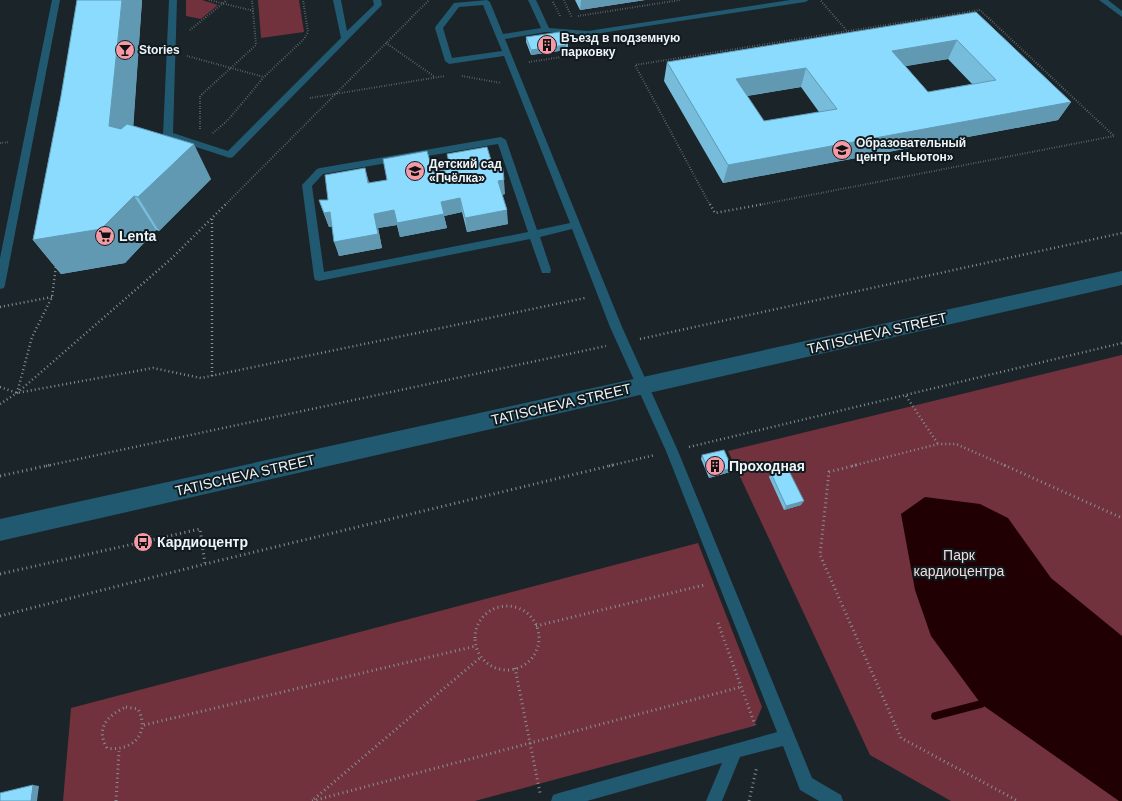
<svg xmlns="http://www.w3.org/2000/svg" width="1122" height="801" viewBox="0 0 1122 801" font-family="Arial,sans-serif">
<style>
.green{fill:#71323d}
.water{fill:#210004}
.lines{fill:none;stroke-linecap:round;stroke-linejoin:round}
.stream{fill:#210004;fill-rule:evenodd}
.path-far2{stroke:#879094;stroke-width:2;stroke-dasharray:0.5 2;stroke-linecap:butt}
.path-far1{stroke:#879094;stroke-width:2.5;stroke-dasharray:1 3;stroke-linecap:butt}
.path{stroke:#879094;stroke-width:3;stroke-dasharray:1 3.5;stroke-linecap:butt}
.service{fill:#215970;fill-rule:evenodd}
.tertiary{fill:#215970;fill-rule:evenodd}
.wall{fill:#78bcdb;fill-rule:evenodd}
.shaded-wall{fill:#6199b2}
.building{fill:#8bdbff;stroke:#6199b2;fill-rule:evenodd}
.labels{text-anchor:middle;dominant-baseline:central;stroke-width:4;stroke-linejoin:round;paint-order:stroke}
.far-poi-label{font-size:12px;font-weight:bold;fill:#eef5f8;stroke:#111b1f;text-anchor:start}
.poi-label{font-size:14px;font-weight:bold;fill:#eef5f8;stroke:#111b1f;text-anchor:start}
.street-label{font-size:14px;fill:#eef5f8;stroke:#111b1f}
.park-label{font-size:14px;fill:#f1dbdd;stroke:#111b1f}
</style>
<rect width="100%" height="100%" fill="#1a2429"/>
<path class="green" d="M186,0H202L218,5L201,19L186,16Z
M258,0H299L304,32L261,38Z
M1122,355V801H951L870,755L728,451Z
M698,543L762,707L754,726L475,801H63L71,708Z"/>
<path class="water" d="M925,497L980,504L1008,518L1051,578L1122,636V801H1119L981,704L931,636L915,590L901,514Z"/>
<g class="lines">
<path class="stream" d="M981,700L984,701L985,704L984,707L981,708L935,720L932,719L931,716L932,713L935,712Z"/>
<path class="path-far2" d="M209,0L254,11
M564,0L572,18
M821,1L847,31
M553,2L560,16
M578,16L680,0
M190,30L227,0
M386,43L435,77
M187,56L264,77
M529,62L568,56L583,48
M462,76L501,83
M310,98L445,76
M200,129V96L256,45L252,0
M213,133L228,120L264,77L304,39L308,32L303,0
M0,143L10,142
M225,205L429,0
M710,205L635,65L980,10L1114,136L759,205"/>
<path class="path-far1" d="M710,204L715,213L764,204
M212,219V376
M0,307L52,297
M640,339L1122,233
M0,387L17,393L153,368L201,378L585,298
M17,393L171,259L226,204
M906,396L938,444
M0,404L17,393L32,337L52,297L56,266
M689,447L1122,343
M46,466L606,346
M609,466L655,455
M852,466L938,444H956L1006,466"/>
<path class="path" d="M856,465L829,472L820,555L901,738L1018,801
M1004,465L1122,518
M0,476L50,465
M0,574L200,529L205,564
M475 638a32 32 0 1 1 64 0a32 32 0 1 1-64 0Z
M0,616L205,564L613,465
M718,623L755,725
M536,626L704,585
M515,668L540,793
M126,707L138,709C151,733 132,752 107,748C95,728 108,715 126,707Z
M144,725L476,646
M314,799L481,657
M116,801L119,751
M312,801L741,687
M749,801L757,766"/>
<path class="service" d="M52,0H60L5,285L4,288L0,289V258Z
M169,0H177L173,133L228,151L341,38L333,0H341L347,31L374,5L373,0H381L382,5L233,157L230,158L165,137L163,135Z
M487,0L490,2L503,34L541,28L528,0H536L549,28L588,31L790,0H809L805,2L588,35L546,32L505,39L622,327L678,451L812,778L841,795L843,801H819L800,790L783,746L740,757L722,801H706L722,763L587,801H551L553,795L559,793L777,732L666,451L610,327L572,229L540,237L551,270L550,273H542L541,270L530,239L319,281L315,280L314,277L302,185L317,169L320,168L501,137L506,140L537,230L570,223L504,56L449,64L445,61L435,28L436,26L454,3ZM483,5L502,51L452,58L443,28L459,7ZM498,144L528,232L324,272L312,186L323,174Z
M1099,0H1108L1122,11V17Z"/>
<path class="tertiary" d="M1122,271V285L0,541V519Z"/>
</g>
<path class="wall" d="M77,0H142L133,126L211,179L159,231L156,230L125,263L61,274L33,240L61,96Z
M575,0H645L580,10Z
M976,12L1071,102L1058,120L723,183L664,81L667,62ZM948,59L972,84L928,92L905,66ZM801,87L819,112L764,121L747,96Z
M561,34L568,42V47H566V50L531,55L526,42V37Z
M447,154L494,170L505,194L502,195L508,224L467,232L462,212L444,216L447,228L400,237L397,225L378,228L382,248L339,256L332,226L329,227L324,214L319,200H328L369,183L450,169Z
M702,455L730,472L709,478L701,459Z
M771,473L801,505L784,510L769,477Z"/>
<path class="shaded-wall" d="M122,0H142L131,161L109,126Z
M581,0H645L580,10Z
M957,40L948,59L884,70L892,51Z
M566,45V50L531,55V50Z
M806,68L801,87L732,98L736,79Z
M1071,102L1058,120L723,183L728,165Z
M194,144L211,179L159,231L138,197Z
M365,168L369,182L372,198L368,183Z
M504,180L505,194L499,195L498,181Z
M134,196L156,230L125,263L61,274L33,240Z
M460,198L462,212L444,216L447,228L400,237L397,225L378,228L382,248L339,256L334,242L374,214Z
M507,210L508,224L467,232L465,218Z
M330,212L335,226L329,227L324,213Z
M732,468L730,472L709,478L710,474Z
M804,501L801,505L784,510L786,506Z
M33,785L39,786L37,801H31Z"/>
<path class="building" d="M77,0H122L109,126L121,129L127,124L194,144L138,197L134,196L101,229L33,240L61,96Z
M976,12L1071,102L728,165L667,62ZM957,40L996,80L928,92L892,51ZM806,68L837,109L764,121L736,79Z
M560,32L561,34H564L568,42L564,43L566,45L531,50L526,37Z
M487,147L494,170L503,168L504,180L498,181L507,210L465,218L460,198L441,202L444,214L397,223L394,210L374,214L378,234L334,242L330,212L324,213L319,200H328L325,175L365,168L368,183L387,180L383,159L427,151L433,172L451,169L447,154Z
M724,450L732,468L710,474L702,455Z
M788,469L804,501L786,506L771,473Z
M33,785L31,801H0V793Z"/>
<defs>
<g id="building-disc" transform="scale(1)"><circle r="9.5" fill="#f49aa6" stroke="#111b1f"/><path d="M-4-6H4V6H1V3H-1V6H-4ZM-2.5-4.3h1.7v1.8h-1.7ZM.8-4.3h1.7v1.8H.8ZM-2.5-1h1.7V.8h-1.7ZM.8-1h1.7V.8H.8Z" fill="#111"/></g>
<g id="bar-disc" transform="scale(1)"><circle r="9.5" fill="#f49aa6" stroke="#111b1f"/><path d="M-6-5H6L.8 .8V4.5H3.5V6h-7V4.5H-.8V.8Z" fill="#111"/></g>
<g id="school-disc" transform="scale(1)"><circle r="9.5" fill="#f49aa6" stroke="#111b1f"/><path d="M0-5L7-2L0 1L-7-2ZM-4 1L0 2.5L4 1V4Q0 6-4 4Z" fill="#111"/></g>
<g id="supermarket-disc" transform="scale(1)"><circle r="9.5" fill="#f49aa6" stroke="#111b1f"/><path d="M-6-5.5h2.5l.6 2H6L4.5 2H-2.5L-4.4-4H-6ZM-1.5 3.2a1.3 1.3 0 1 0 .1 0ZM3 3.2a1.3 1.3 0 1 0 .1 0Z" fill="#111"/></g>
<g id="bus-disc" transform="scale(1)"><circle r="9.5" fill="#f49aa6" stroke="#111b1f"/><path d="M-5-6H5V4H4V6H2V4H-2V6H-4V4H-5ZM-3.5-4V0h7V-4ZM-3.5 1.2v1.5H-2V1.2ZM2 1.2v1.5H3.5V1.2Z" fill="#111"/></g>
</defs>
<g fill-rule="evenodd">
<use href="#building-disc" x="547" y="45"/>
<use href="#bar-disc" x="125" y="50"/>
<use href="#school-disc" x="842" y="150"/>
<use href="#school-disc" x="415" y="171"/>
<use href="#supermarket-disc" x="105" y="236"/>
<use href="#building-disc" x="715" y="466"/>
<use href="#bus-disc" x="143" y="542"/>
</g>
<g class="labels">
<g class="far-poi-label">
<text x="561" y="38">Въезд в подземную<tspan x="561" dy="14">парковку</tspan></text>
<text x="139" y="50">Stories</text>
<text x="856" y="143">Образовательный<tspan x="856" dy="14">центр «Ньютон»</tspan></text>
<text x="429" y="164">Детский сад<tspan x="429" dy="14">«Пчёлка»</tspan></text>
</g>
<g class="poi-label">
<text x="119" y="236">Lenta</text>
<text x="729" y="466">Проходная</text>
<text x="157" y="542">Кардиоцентр</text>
</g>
<g class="street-label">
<text transform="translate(877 333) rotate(-13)">TATISCHEVA STREET</text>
<text transform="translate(561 404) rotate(-13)">TATISCHEVA STREET</text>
<text transform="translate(245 475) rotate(-13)">TATISCHEVA STREET</text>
</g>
<g class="park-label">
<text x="959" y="555">Парк<tspan x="959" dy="16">кардиоцентра</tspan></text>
</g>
</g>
</svg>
